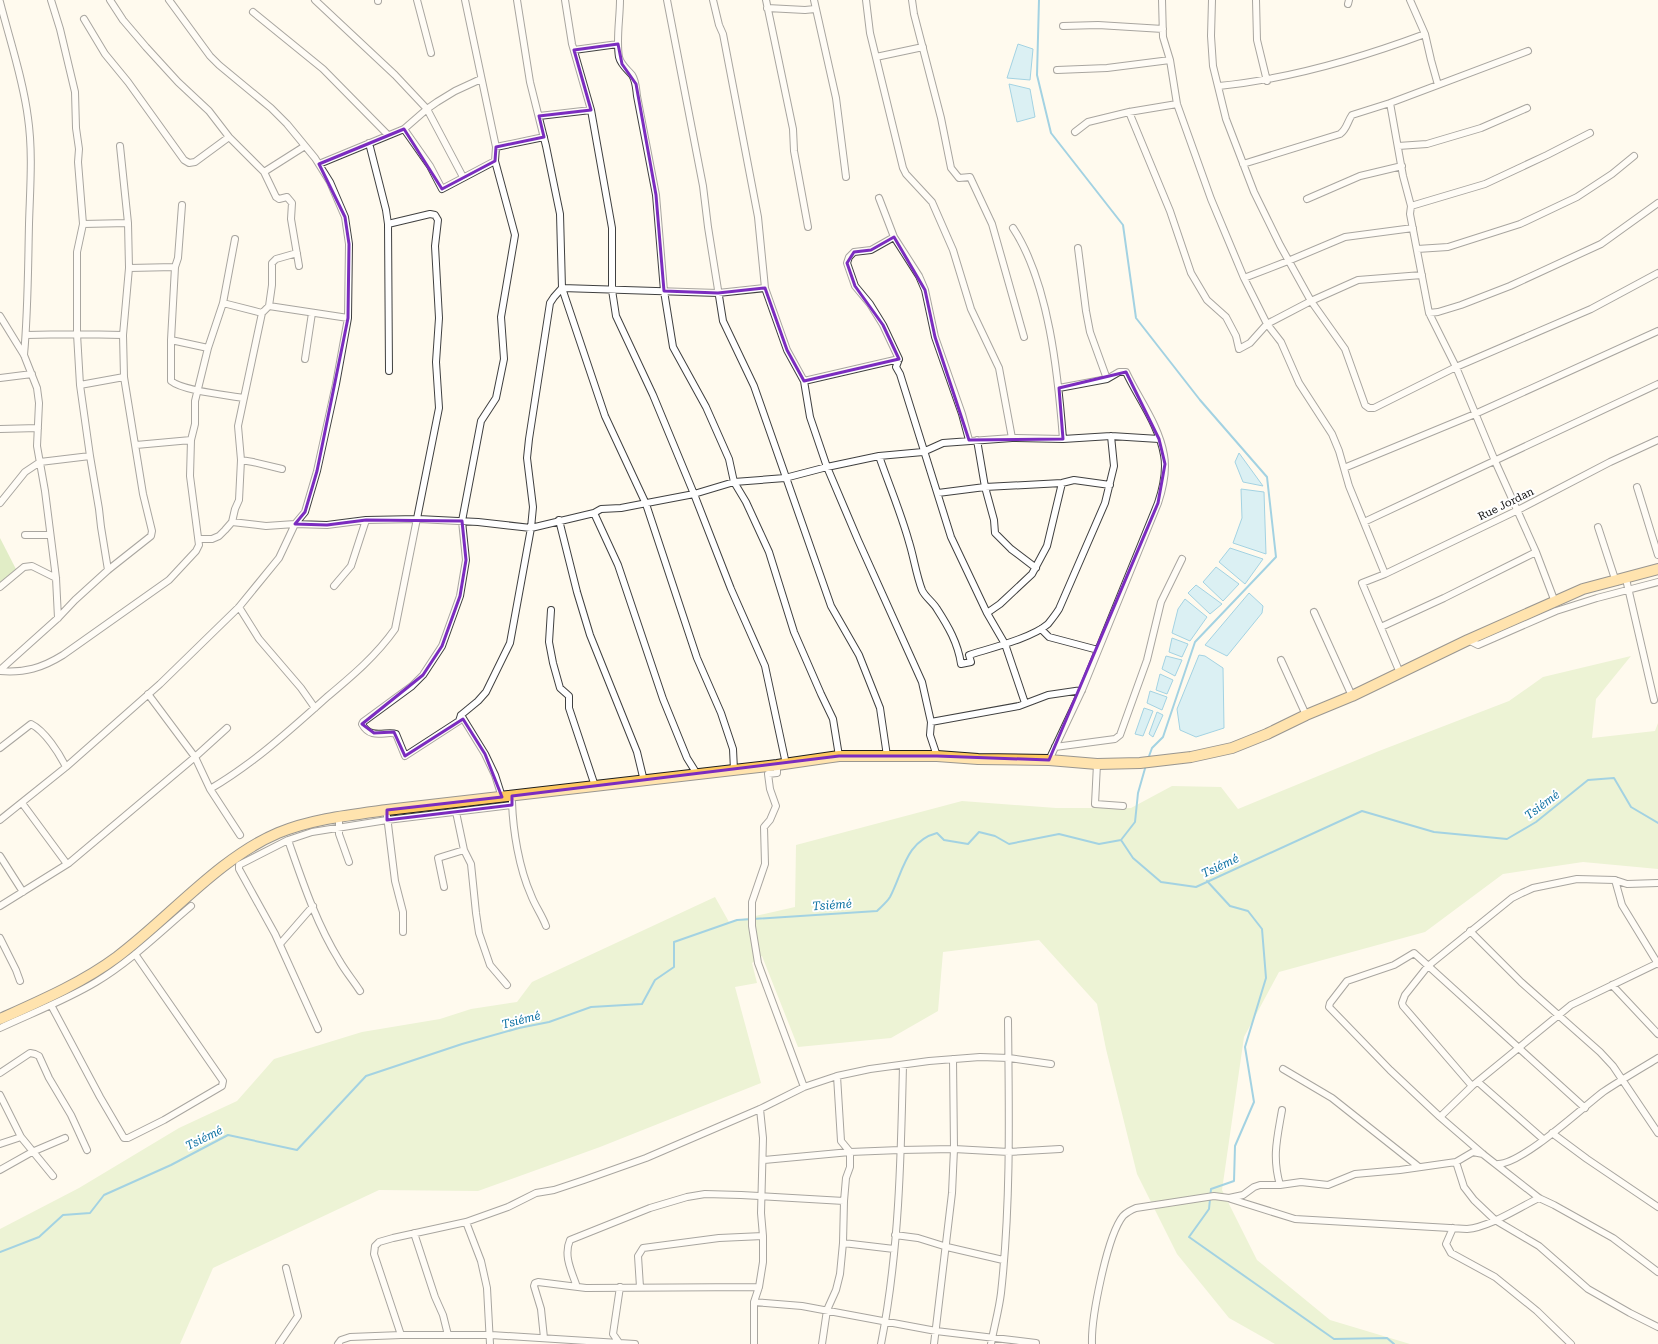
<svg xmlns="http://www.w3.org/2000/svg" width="1658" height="1344" viewBox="0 0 1658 1344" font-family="'Roboto Serif',serif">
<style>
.green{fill:#d7ebb6}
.forest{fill:#bcdd94}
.water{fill:#b0e5f9;stroke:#34a3d3}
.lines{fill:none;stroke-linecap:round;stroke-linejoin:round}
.stream{stroke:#34a3d3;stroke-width:2}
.minor-casing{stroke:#404040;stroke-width:8}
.primary-casing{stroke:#1e1e1e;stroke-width:12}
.minor{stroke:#fff;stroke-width:6}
.primary{stroke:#fec85f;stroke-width:10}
.marked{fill:none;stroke:#7b2cbf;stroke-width:3;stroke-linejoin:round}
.labels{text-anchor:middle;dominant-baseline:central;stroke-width:4;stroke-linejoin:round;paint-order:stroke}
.street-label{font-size:11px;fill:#0d0d0d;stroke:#fff}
.water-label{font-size:12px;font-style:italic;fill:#1173a4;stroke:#fff}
</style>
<rect width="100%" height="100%" fill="#fffaee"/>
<path class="green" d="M1631,656L1596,699L1592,738L1655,731L1658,723V869L1583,862L1503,874L1425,932L1279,972L1244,1037L1222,1190L1257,1260L1330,1320L1410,1344H1275L1229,1318L1177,1254L1137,1174L1106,1049L1097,1004L1039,940L943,952L938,1011L891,1038L798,1047L762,956L752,963L757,983L735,987L761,1083L600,1147L478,1191L379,1190L213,1268L180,1344H0V1229L79,1188L179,1128L237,1101L274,1059L362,1032L440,1019L471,1009L517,1002L532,982L715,897L729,922L795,907L796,845L962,801L1056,808H1131L1172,786L1221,787L1238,809L1379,751L1509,701L1543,677Z"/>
<path class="forest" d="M0,538L19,575L0,589Z"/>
<path class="water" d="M1018,44L1033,49L1030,80L1007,78Z
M1009,84L1030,89L1035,117L1017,122Z
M1239,453L1263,486L1243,482L1235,462Z
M1241,489L1264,492L1266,554L1233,543L1242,518Z
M1230,548L1263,559L1245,584L1219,562Z
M1216,567L1239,584L1223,601L1203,582Z
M1196,585L1222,604L1210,614L1188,593Z
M1249,593L1263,606L1262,613L1227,656L1205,645Z
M1185,599L1207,617L1190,641L1172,633L1178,609Z
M1172,638L1188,644L1182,657L1169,652Z
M1199,655L1205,656L1223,668L1224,728L1196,737L1180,730L1177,709Z
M1166,656L1182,660L1175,676L1162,669Z
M1160,674L1173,680L1167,694L1156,690Z
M1150,691L1167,697L1162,710L1147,703Z
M1144,708L1153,711L1143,736L1135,734Z
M1157,712L1163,715L1153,737L1149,734Z"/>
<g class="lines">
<path class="stream" d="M1039,0L1037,75L1051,133L1123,225L1136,318L1200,400L1267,477L1276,557L1195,642L1163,737L1152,748L1148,759
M1121,840L1135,822L1138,793L1146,765
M1207,881L1230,906L1248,911L1262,929L1266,978L1245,1047L1254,1102L1235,1146L1234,1181L1211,1189L1209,1209L1189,1237L1334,1339L1387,1338L1394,1344
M0,1252L39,1237L63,1215L90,1213L104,1195L171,1165L228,1135L297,1150L366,1076L462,1044L519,1028L549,1022L591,1007L642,1004L655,980L674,967V942L737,920L877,911C881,907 887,902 890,897C903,872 906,841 937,833L944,840L968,844L979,832L995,836L1009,844L1059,834L1099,844L1121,840L1133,858L1161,882L1196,887L1362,811L1434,832L1507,839L1536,822L1588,780L1614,778L1631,807L1658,823"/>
<g class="minor-casing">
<path id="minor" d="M51,0L60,29L75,92L76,128L79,149L78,162L83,224L77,252V334L80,385L90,456
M110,0L123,20L146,47L178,82L209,111L229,137L264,172L276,197L279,199L287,197L292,203L291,219L299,266
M315,0L395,75L427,109L463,177
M378,0V1
M417,0L431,53
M465,0L496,147L495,161L515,235L501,317L504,359L496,398L481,421L462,521L466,560L460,596L442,646L423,675L412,686L363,722L362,724C371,741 387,730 396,734L405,756L459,721L461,715L478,701L486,692L510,643L531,528L533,507L527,458L529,439L550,303L554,297L562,288L718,293L765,288
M517,0L530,82L546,146L560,214L562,288L605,416L646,504L697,658L721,713L733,749L734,770
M565,0L572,44L591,110L612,228V290L616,316L653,395L694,494L731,589L765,666L786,764
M620,0C620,18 616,39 619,57C621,65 627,69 632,75C636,81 636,88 637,96L656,195L664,291L673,347L706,407L729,459L734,482L746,502L769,552L794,632L821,694L833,719L839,756
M667,0L703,186L708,227L723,321L754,386L831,606L859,655L880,708L887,756
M713,0L719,25L723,34L758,217L765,288L787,350L804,381L810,417L827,467L858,540L922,682L931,722L930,735L937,756
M766,0L793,129L794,151L808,227
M814,0L836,98L846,177
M866,0L870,33L903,168L906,174L932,202L953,250L971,309L999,368L1012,438
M912,0L914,14L941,118L951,168L959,178L970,177L992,224L1024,337
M1162,0L1163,37L1170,60L1177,104L1211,199L1244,278L1267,324L1281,342L1299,383L1332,434L1339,451L1349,486L1385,574
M1212,0L1211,36L1213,66L1226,119L1254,192L1280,245L1311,301L1345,349L1365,405L1369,408H1374L1456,367L1591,309L1658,273
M1256,0L1257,40L1267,81
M1410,0L1425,34L1431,60L1438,85
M0,2C10,41 23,79 28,118C33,153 30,189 29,224C28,268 28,312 24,355
M1348,4L1349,0
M767,8L805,10L815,9
M253,12L323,69L388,135
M84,19L105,54L128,82L184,160L189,163L195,162L229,137
M1063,26L1098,25L1163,29
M574,50L618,44
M876,57L923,47
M1057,70L1107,68L1170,60
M1219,86C1290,79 1358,59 1425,34
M1390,103L1403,176L1411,206L1410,214L1429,313L1456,367L1495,461L1536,552L1555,602
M1129,112L1170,211L1191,273L1207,300L1226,317L1236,336L1239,349L1250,343L1267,324L1311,301L1358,280L1422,275
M539,116L591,110
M404,129L430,166L442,189L495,161
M1075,132L1088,122L1129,112L1177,104
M369,143L386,210L388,224L389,371
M1398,146L1427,144L1481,128L1527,108
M496,147L544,137
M319,164L404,129L427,109L437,102L455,91L481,79
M1243,164L1340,134C1347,129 1347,122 1352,115L1390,103L1528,51
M264,172L305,146
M879,198L894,237L919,276L925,290L935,337L962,414L969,440
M1307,199L1360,176L1402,166
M182,205L178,258L175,267L171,340V381C183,391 227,395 244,398
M1411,206L1485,184L1547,155L1590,133
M83,224L128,223
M1013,228C1049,283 1058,374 1063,439
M894,237L871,250L854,252L849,257L847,263L855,286L870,304L883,325L899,359L896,367L900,374L951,537L987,613L1005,644L1025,703
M1078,248L1086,311L1090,332L1107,379
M1417,249L1448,247L1520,224L1577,197L1612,174L1634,156
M129,268L175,267
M1244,278L1288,261L1345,237L1413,228
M223,303L262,313
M269,306L348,318
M1429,313L1438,312L1461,305L1510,286L1601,244L1658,203
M0,316L24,355L37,388L39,403L37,446L45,491L56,578L58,618
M26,335C59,334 91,334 123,335
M171,340L208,348
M305,359L312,313
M0,378L32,374
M804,381L899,359
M80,385L124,377
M0,429L38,428
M977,440L985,487L994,520L995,533L1011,549L1036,568
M136,445L191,440
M879,456C889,485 901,513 909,542C914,558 916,574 922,590C925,597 933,602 937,609C948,626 958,643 961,664L971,662L969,655C991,648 1032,638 1048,624C1052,619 1056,614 1059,609L1105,503L1114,466L1111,436
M241,460L253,462L282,469
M1344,468L1475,414L1658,331
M1637,487L1658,555
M938,493L985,487L1062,483L1074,480L1110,485
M0,503L25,472L40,462L90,456L99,509L101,527L108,570
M594,513L618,565L663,699L687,758L697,774
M559,520L577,592L590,635L637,752L644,781
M232,522L266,526L295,524L327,525L366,520L418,519L478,522L531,528L594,513L601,509L621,508L694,494L734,482L785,478L827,467L879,456L923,452L943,443L1012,438L1063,439L1111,436L1159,439
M1364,522L1658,384
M1598,527L1616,582
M25,535H50
M199,539H212L219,536L225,530L232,522L235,509L239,500L241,460L238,426L262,313L269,306L272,285V263L276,259L297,253
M1626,579L1654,700
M334,586L351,566L366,520
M0,587L24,567L32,566L56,578
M239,607L259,639L301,688L315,708
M551,610L549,642L553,663L560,688L569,696V708L595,786
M1314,612L1352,696
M987,613L1000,604L1032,574L1047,546L1062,483
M1381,627L1444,598L1536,552
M1041,629L1049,637L1098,650
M1468,640L1478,645L1556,611L1597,598L1658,582
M1281,660L1306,715
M0,670L58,618L75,600L108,570L151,536L152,531L143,494L124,377L123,335L129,268L128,223L120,146
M0,671C25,673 42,668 63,655L169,580L196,551L199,545L190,476L191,440L195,424V401L208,348L223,303L235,239
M1400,673L1362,583L1385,574L1516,511L1610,462L1658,440
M148,694L195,757L210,789L240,835
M461,715L485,754L495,775L502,797
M931,722L1019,706L1048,695L1082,690
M1055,747L1115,739L1120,735L1147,660L1161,602L1182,559
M0,748L31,724C45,731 59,753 66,767
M1049,760L1082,690L1158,503C1163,488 1167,471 1164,455C1159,425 1138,398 1126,372H1119L1107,379L1059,388
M1097,764L1095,804L1123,806
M777,765V773L768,774L770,789L776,806L770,820L764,827L765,864L752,902V926L758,963L804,1087
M210,789C253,764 290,730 327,697C352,676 376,656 395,629L439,408L436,362L439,318L435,246L438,220L435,215L430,214L388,224
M512,802C513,831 519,868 531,895C535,906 542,915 546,926
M22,803L67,864
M456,812L464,850L471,864L476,913L479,933L490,965L507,985
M387,816L395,881L403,912V932
M0,820L66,767L160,684L239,607L279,558L295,524L305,512L317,471L336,384L348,318L349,244L345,217L330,182L315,158L287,124L271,108L219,65L210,56L169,0
M339,822V834L349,862
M288,840C302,880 316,923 339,960C345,971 353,980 360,991
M0,856L23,892
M1615,880L1622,905L1658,964
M444,887L438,858L464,850
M0,906L69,863L195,757L227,728
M1470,931L1521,982L1600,1052L1613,1066L1658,1133
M0,938L16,970L20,981
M280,944L313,906
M1612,985L1658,1034
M51,1005L100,1097L124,1138H128L164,1120L222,1086L223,1081L135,954
M0,1028C32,1013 66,1000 96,982C131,961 160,932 191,906
M318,1029L275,934L239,869V865L288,840L312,832L387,820L512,805
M1283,1069L1332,1098L1419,1167
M0,1073L30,1053L35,1054L39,1056L49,1078L71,1115L87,1150
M1478,1082L1543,1139
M1472,1086L1403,1006L1402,1003L1405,995L1428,966L1512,898L1522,893L1533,888L1577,879L1615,880L1627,884L1658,883
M0,1095L21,1137L53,1176
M1585,1108L1414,953L1394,965L1347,981L1330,1003L1329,1007L1390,1070L1440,1117L1484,1155L1539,1198L1554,1205L1613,1238L1658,1272
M1440,1117L1472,1086L1571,1005L1658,963
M1552,1133L1587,1159L1658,1207
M0,1144L21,1137
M764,1160L850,1152L900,1150L954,1149L1009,1152L1060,1149
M1456,1162L1464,1187L1474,1200L1495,1220L1539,1246L1588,1289L1630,1313L1658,1327
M1498,1164C1522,1164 1582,1108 1603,1092C1621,1080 1640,1069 1658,1058
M0,1170L32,1152L65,1138
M1280,1185C1272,1157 1277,1139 1282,1110
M1231,1199L1295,1219L1467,1229C1490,1227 1518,1208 1539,1198
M466,1222L481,1261L487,1288L490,1344
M1453,1228L1446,1244L1451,1253L1495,1277L1537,1311L1571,1344
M414,1233L435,1297L443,1315L448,1335
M895,1235L918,1238L947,1247L1003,1260
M843,1243L894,1249
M577,1287C572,1272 563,1256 570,1240L650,1208L687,1197L705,1194L741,1195L844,1201
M640,1287L638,1256L643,1248L719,1238L763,1236
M754,1302L802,1306L936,1331L1036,1343
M401,1335L374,1254L375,1246L379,1242L393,1238L466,1222L508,1207L536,1193L554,1190L584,1180L646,1158L760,1109L804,1087L837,1076L870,1069L929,1061L980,1057L1009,1058L1051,1064
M544,1338L541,1309L534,1286L535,1283L538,1282L586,1288L759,1287
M279,1344L298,1316L286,1268
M338,1344L341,1340L350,1337L401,1335H491L635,1344
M620,1344L613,1334L620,1287
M754,1344V1302L759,1287L763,1262V1236L761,1213L763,1138L760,1109
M822,1344L827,1310L836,1290L840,1274L843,1243L844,1201L846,1178L850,1167V1152L841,1141L837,1076
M881,1344C899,1253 901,1158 903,1065
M934,1344L952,1193L954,1149L953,1059
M991,1344C994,1327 999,1310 1001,1293C1011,1203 1009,1111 1008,1020
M1092,1344C1091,1318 1107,1236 1123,1216C1127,1212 1131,1210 1136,1208L1214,1196L1229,1198L1243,1195L1254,1187L1260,1185H1280L1301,1182L1328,1185L1355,1174L1400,1170L1456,1162L1473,1152L1483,1154"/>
</g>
<g class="primary-casing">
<path id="primary" d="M0,1019C40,1001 82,983 117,957C169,918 219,858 278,833C312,819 350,815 387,810L777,765L839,756H937L978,759L1049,760L1097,764L1140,763L1191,757L1232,748L1267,734L1306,715L1352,696L1468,640L1583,589L1658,569"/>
</g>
<use href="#minor" class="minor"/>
<use href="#primary" class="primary"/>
</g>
<path d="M0 0H1658V1344H0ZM618,44L622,64L636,84L656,195L664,291L718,293L765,288L787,350L804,381L899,359L883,325L855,286L847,263L854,252L871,250L894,237L925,290L935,337L969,440L1063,439L1059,388L1126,372L1159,439L1165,464L1158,503L1049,760L937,756H839L512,796V805L387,820V810L502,797L485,754L463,719L405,756L394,732L374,733L362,724L423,675L442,646L460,596L466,560L462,521L366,520L327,525L295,524L305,512L317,471L348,318L349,244L345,217L319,164L404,129L442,189L495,161L496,147L544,137L539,116L591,110L574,50Z" fill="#fffaee" fill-opacity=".55" fill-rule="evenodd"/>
<path class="marked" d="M618,44L622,64L636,84L656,195L664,291L718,293L765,288L787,350L804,381L899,359L883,325L855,286L847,263L854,252L871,250L894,237L925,290L935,337L969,440L1063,439L1059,388L1126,372L1159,439L1165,464L1158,503L1049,760L937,756H839L512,796V805L387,820V810L502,797L485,754L463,719L405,756L394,732L374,733L362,724L423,675L442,646L460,596L466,560L462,521L366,520L327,525L295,524L305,512L317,471L348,318L349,244L345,217L319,164L404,129L442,189L495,161L496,147L544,137L539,116L591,110L574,50Z"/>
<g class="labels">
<g class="street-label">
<text transform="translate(1506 504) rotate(-26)">Rue Jordan</text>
</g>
<g class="water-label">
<text transform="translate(1542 805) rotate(-37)">Tsiémé</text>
<text transform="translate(1220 866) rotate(-25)">Tsiémé</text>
<text transform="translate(832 905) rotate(-4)">Tsiémé</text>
<text transform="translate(521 1020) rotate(-14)">Tsiémé</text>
<text transform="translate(204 1138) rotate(-26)">Tsiémé</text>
</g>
</g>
</svg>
